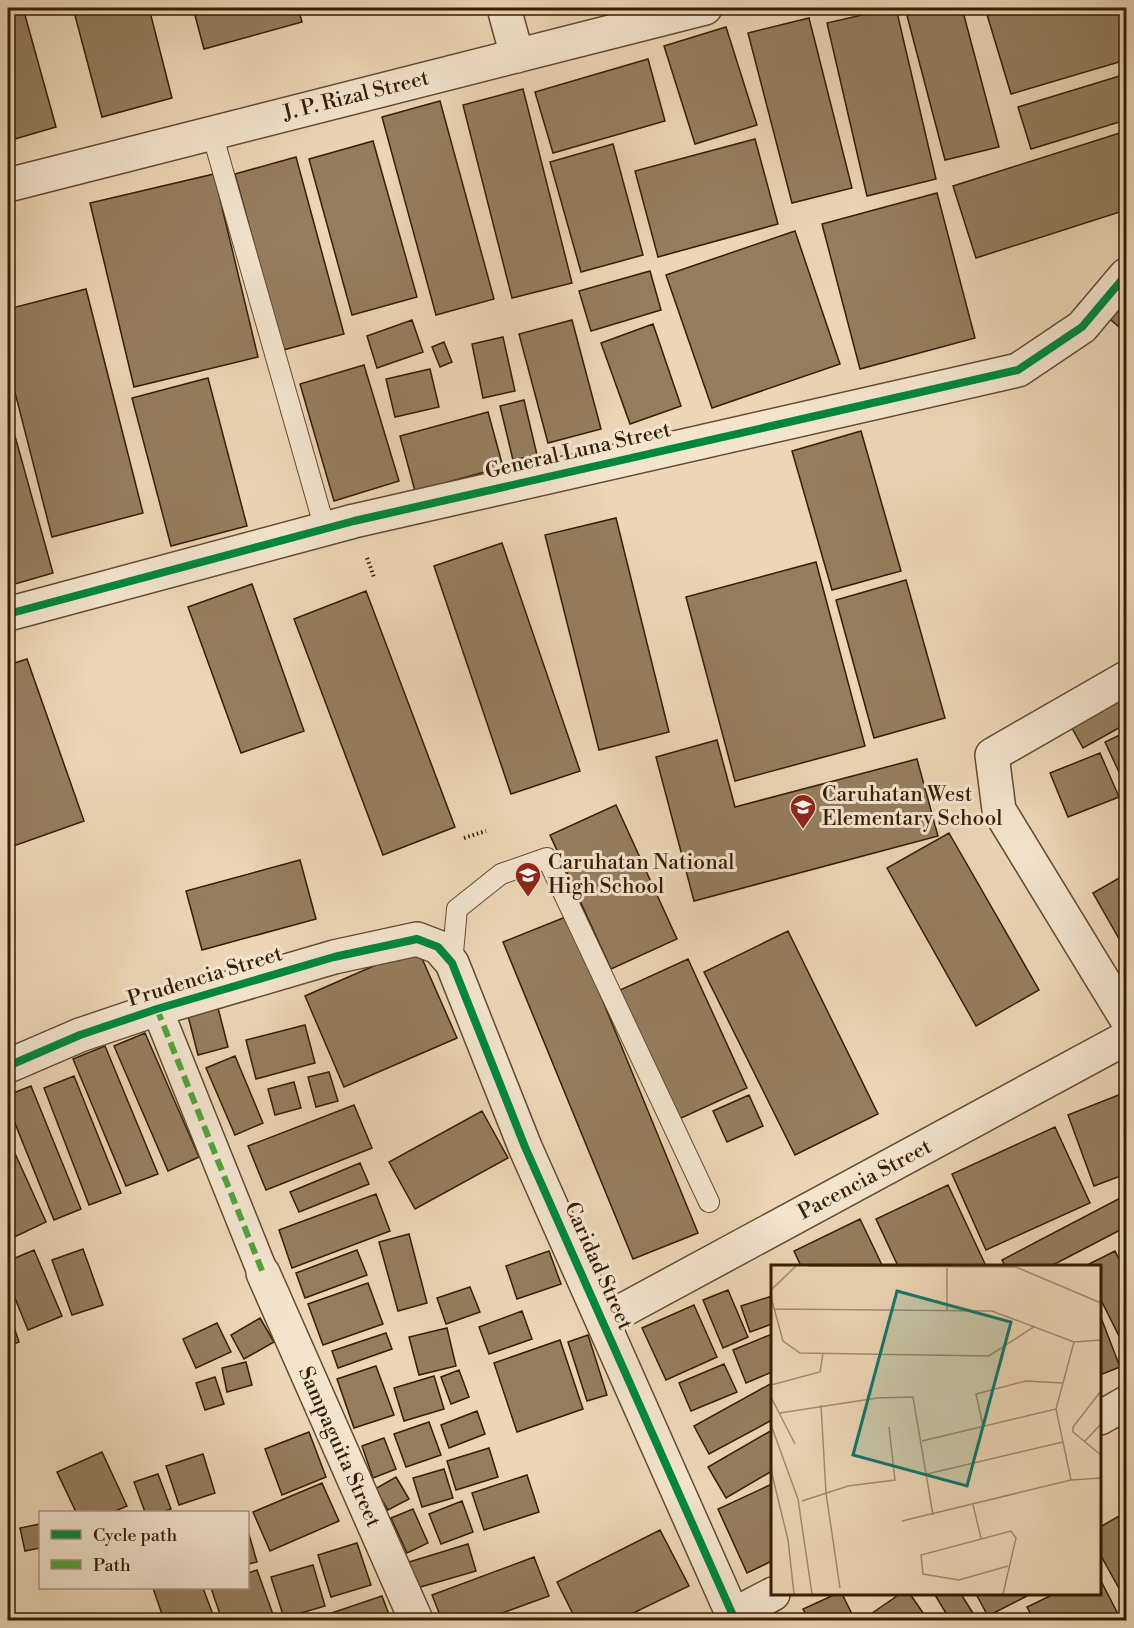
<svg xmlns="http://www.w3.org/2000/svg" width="1134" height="1628" viewBox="0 0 1134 1628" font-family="'Libre Bodoni',serif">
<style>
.building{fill:#957e5e;stroke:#361e00;stroke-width:1.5}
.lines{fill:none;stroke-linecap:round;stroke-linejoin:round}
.service-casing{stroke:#644c2d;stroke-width:22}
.pedestrian-casing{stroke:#644c2d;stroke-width:33}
.minor-casing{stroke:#644c2d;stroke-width:36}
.path{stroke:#361e00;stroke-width:4;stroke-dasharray:1.5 3;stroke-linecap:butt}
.service{stroke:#f3e4cf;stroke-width:20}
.pedestrian{stroke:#f3e4cf;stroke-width:30}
.minor{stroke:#f3e4cf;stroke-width:33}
.quiet{stroke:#53a23c;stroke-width:6;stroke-dasharray:12 6;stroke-linecap:butt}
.cycleway-casing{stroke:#f3e4cf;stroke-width:11}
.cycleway{stroke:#00873e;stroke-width:8}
.labels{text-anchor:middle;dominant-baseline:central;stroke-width:6;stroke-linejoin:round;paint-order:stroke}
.street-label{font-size:21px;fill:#361e00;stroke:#f3e4cf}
.poi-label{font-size:21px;fill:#361e00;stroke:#f3e4cf;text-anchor:start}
.inset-road{fill:none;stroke:#a38c6d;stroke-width:1.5}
.view{fill:#0f766e;fill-opacity:0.15;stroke:#0f766e;stroke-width:3}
.inset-edge{fill:none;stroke:#361e00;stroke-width:3}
</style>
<rect width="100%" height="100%" fill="#ecd6b5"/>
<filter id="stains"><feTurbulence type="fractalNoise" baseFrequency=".00333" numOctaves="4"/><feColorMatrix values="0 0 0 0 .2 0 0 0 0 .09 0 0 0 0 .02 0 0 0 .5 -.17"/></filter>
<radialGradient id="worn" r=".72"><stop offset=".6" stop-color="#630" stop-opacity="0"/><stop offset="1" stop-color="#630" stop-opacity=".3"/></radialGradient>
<path class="building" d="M8,8H23L56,127L8,141Z
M73,8H149L172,98L102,117Z
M193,8H298L302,22L204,49Z
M892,8H896L936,179L867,196L827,23Z
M905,8H962L999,147L945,160Z
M985,8H1126V60L1011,94Z
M809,18L852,188L792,203L748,33Z
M726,27L757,125L695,144L664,46Z
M648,59L665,121L553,153L535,92Z
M1126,74V120L1031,149L1018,107Z
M523,89L572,283L512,298L463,105Z
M440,101L494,299L436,315L382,117Z
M1126,131V210L976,258L953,186Z
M755,139L778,224L658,257L635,171Z
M373,141L417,297L352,315L309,159Z
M613,144L643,255L581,272L550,162Z
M296,157L344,334L283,350L235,174Z
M214,174L258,357L134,387L90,203Z
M937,193L975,338L860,369L822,224Z
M795,231L840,364L712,408L666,275Z
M650,271L661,310L591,331L579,291Z
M1126,288V333L1104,314Z
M86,289L143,513L52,537L8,365V309Z
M412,320L423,352L377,368L367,336Z
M572,320L601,429L548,443L519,334Z
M653,324L681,406L630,424L601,343Z
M503,337L515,391L483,398L472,344Z
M444,342L452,362L440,367L432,347Z
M364,365L399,481L334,501L300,384Z
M430,369L439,407L395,417L386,379Z
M208,378L247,526L171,546L132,398Z
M524,400L537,455L513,460L500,406Z
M488,412L503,467L415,491L400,436Z
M13,429L53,573L8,586V431Z
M861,431L901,571L832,590L792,451Z
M616,518L669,732L599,750L545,535Z
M502,543L580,771L511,794L434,566Z
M816,562L865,746L735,781L686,597Z
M906,580L945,718L874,738L836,600Z
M252,584L304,731L241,753L188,607Z
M366,591L455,827L383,855L294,619Z
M27,659L84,821L8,848V665Z
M1126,687V724L1083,748L1067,719Z
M1126,732V787L1105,742Z
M717,740L735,807L917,759L938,836L694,901L656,757Z
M1100,753L1119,797L1068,817L1050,773Z
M616,805L677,939L611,969L550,835Z
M949,833L1039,990L976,1026L887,868Z
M300,860L316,919L202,950L186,891Z
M1126,874V951L1093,893Z
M568,916L698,1233L633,1259L503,942Z
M788,931L878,1114L795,1155L704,972Z
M417,947L457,1038L344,1087L305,996Z
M688,959L747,1088L679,1119L620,990Z
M217,1004L228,1047L198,1055L187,1012Z
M305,1025L315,1063L256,1079L246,1040Z
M145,1033L199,1157L168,1171L114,1046Z
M105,1046L158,1174L126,1186L73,1059Z
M235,1056L263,1123L235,1135L206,1068Z
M329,1072L338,1101L316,1107L308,1077Z
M74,1076L121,1193L89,1205L44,1088Z
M294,1082L301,1108L275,1115L268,1089Z
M31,1086L81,1209L54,1220L8,1106V1095Z
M1126,1092V1174L1094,1186L1068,1115Z
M749,1095L763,1126L727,1142L713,1111Z
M354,1105L372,1148L266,1190L248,1146Z
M482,1111L508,1158L415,1209L389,1162Z
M1055,1127L1090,1203L986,1250L952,1174Z
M8,1138L46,1222L8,1240Z
M360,1163L369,1184L299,1212L290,1192Z
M948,1185L986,1266H898L876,1219Z
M376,1194L390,1231L292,1268L279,1230Z
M1126,1195V1227L1051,1266H1005L1002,1260Z
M860,1219L882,1265L879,1266H801L794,1251Z
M409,1234L427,1303L398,1311L379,1242Z
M83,1249L103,1305L72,1315L52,1260Z
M34,1250L62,1316L28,1330L8,1281V1261Z
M357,1250L367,1275L305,1298L296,1273Z
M549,1251L561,1284L517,1299L506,1266Z
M1115,1251L1126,1273V1333L1119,1336L1100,1298V1266H1085Z
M368,1283L383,1324L323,1345L308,1304Z
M470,1287L480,1312L446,1324L437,1298Z
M728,1290L748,1337L723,1348L703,1300Z
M772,1296V1324L750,1332L741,1306Z
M694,1305L717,1357L666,1380L642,1328Z
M522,1311L532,1339L489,1354L479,1327Z
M1100,1315L1120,1367L1100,1375Z
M260,1318L274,1342L244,1359L231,1335Z
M217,1323L231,1352L196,1368L183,1339Z
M13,1324L19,1342L8,1346V1326Z
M447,1328L456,1366L419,1375L409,1337Z
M386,1333L392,1349L338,1368L332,1351Z
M772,1334V1372L746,1383L733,1350Z
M588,1335L607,1395L587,1401L568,1342Z
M560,1340L583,1409L517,1432L494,1363Z
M246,1362L252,1385L227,1392L222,1368Z
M724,1364L737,1392L691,1411L679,1383Z
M376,1366L394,1415L354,1428L337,1379Z
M459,1370L469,1397L451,1404L441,1377Z
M434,1376L444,1409L404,1421L394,1388Z
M215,1377L224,1404L205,1410L196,1383Z
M772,1383V1420L709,1454L694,1426Z
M477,1411L485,1434L449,1448L441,1425Z
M429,1422L441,1455L406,1467L394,1434Z
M772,1430V1471L726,1498L708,1467Z
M309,1432L326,1477L282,1495L265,1449Z
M384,1438L396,1469L373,1478L362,1446Z
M489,1448L498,1477L456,1490L447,1461Z
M102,1452L127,1506L113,1512H76L57,1472Z
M203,1454L215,1493L179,1505L166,1466Z
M444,1469L453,1498L422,1507L413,1478Z
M158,1474L171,1509L162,1512H145L134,1482Z
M527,1475L539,1512L484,1530L472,1493Z
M396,1477L409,1499L388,1510L375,1489Z
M322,1483L339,1521L270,1551L253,1512Z
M772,1484V1561L747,1573L718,1509Z
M462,1501L473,1532L441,1544L429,1514Z
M413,1509L428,1543L407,1553L391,1518Z
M1126,1512V1601L1100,1554V1527Z
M40,1524V1548L25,1551L20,1528Z
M660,1530L689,1586L619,1620H576L557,1582Z
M248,1531L257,1562L248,1564Z
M357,1543L371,1585L331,1597L318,1555Z
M468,1544L476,1571L417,1588L409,1562Z
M534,1557L549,1596L483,1620H442L432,1595Z
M313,1565L325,1606L284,1618L271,1577Z
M257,1570L275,1620H222L211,1588H248V1573Z
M1100,1579L1121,1620H1034L1027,1607L1054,1594H1100Z
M153,1588H203L215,1620H164Z
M836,1594H842L855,1620H809L803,1609Z
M900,1594H910L928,1620H867L865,1618Z
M938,1594H961L976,1618L972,1620H950L935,1595Z
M976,1594H1028L1029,1595L988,1616Z
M382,1596L391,1620H311Z"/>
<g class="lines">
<g class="service-casing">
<path id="service" d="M212,133L325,529
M452,963L457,909L501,874L547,858L709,1202"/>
</g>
<g class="pedestrian-casing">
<path id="pedestrian" d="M157,1009L263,1273"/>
</g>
<g class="minor-casing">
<path id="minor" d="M504,8L517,56
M8,185L705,8
M8,614L354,521L1018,370L1082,327L1126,275
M1126,678L992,755L999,810L1126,1018
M8,1066L80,1035L157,1009L334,957L417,939L438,947L452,963L525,1147L735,1620
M263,1273L416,1620
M603,1321L1126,1038
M1100,1418L1126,1403
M733,1615L773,1594"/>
</g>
<path class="path" d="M367,558L374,577
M464,838L486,831"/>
<use href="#service" class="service"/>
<use href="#pedestrian" class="pedestrian"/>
<use href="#minor" class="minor"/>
<path class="quiet" d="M157,1009L263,1273"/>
<g class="cycleway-casing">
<path id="cycleway" d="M8,614L354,521L1018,370L1082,327L1126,275
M8,1066L80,1035L157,1009L334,957L417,939L438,947L452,963L525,1147L735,1620"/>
</g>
<use href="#cycleway" class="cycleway"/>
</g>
<defs>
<g id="school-pin" transform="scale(1.35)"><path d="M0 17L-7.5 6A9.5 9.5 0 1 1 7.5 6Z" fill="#8f2418" stroke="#f3e4cf"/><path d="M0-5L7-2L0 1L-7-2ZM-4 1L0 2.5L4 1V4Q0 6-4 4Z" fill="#fff"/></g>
</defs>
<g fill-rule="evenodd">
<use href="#school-pin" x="803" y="807"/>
<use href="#school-pin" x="528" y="875"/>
</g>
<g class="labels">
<g class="street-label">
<text transform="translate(356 96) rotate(-14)">J. P. Rizal Street</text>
<text transform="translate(578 451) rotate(-13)">General Luna Street</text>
<text transform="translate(205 977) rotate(-17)">Prudencia Street</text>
<text transform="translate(865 1180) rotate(-28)">Pacencia Street</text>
<text transform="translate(598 1266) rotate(66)">Caridad Street</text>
<text transform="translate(339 1447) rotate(66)">Sampaguita Street</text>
</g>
<g class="poi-label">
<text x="822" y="795">Caruhatan West<tspan x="822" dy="24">Elementary School</tspan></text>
<text x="548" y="863">Caruhatan National<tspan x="548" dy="24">High School</tspan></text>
</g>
</g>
<g transform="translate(771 1265)">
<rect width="330" height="330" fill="#ecd6b5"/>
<path class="inset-road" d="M37,1L245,2L330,38M176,3V46M0,25L25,1M0,32L12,76L29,88L218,91L264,61M3,44L221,46L303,77L330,75M0,120L49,107L52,88M330,126L302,162V167L330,190M0,132L24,179M50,140L55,228L69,323M9,148L106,133L142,132L162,250M0,160L27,234L41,329M212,161L205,129L255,116L291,118M151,176L285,144M314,176L330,159M0,205L17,275L23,329M156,209L292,177M300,215L285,144L303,77M31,236L77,221L124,215L118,162M202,240L210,273M131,256L300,215L330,213M232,329L245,273L240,266L150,290L152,309L188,315L237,301"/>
<path class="view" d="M126,26L240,57L196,221L82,190Z"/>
<rect width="330" height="330" class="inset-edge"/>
</g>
<rect width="1134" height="1628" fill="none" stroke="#ecd6b5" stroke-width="30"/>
<rect x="9" y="9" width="1116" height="1610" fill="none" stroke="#361e00" stroke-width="3"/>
<rect x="15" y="15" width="1104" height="1598" fill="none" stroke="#361e00" stroke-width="1.5"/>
<rect x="39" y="1511" width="210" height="78" fill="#f3e4cf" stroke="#a7957c" stroke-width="1.5"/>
<rect x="51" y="1530" width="30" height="9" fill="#00873e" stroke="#a7957c" stroke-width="1.5"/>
<text x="93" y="1541" font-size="18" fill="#361e00">Cycle path</text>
<rect x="51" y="1560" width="30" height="9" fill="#53a23c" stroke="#a7957c" stroke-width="1.5"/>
<text x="93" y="1571" font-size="18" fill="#361e00">Path</text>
<rect width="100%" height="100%" filter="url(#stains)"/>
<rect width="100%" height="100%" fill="url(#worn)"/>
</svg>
